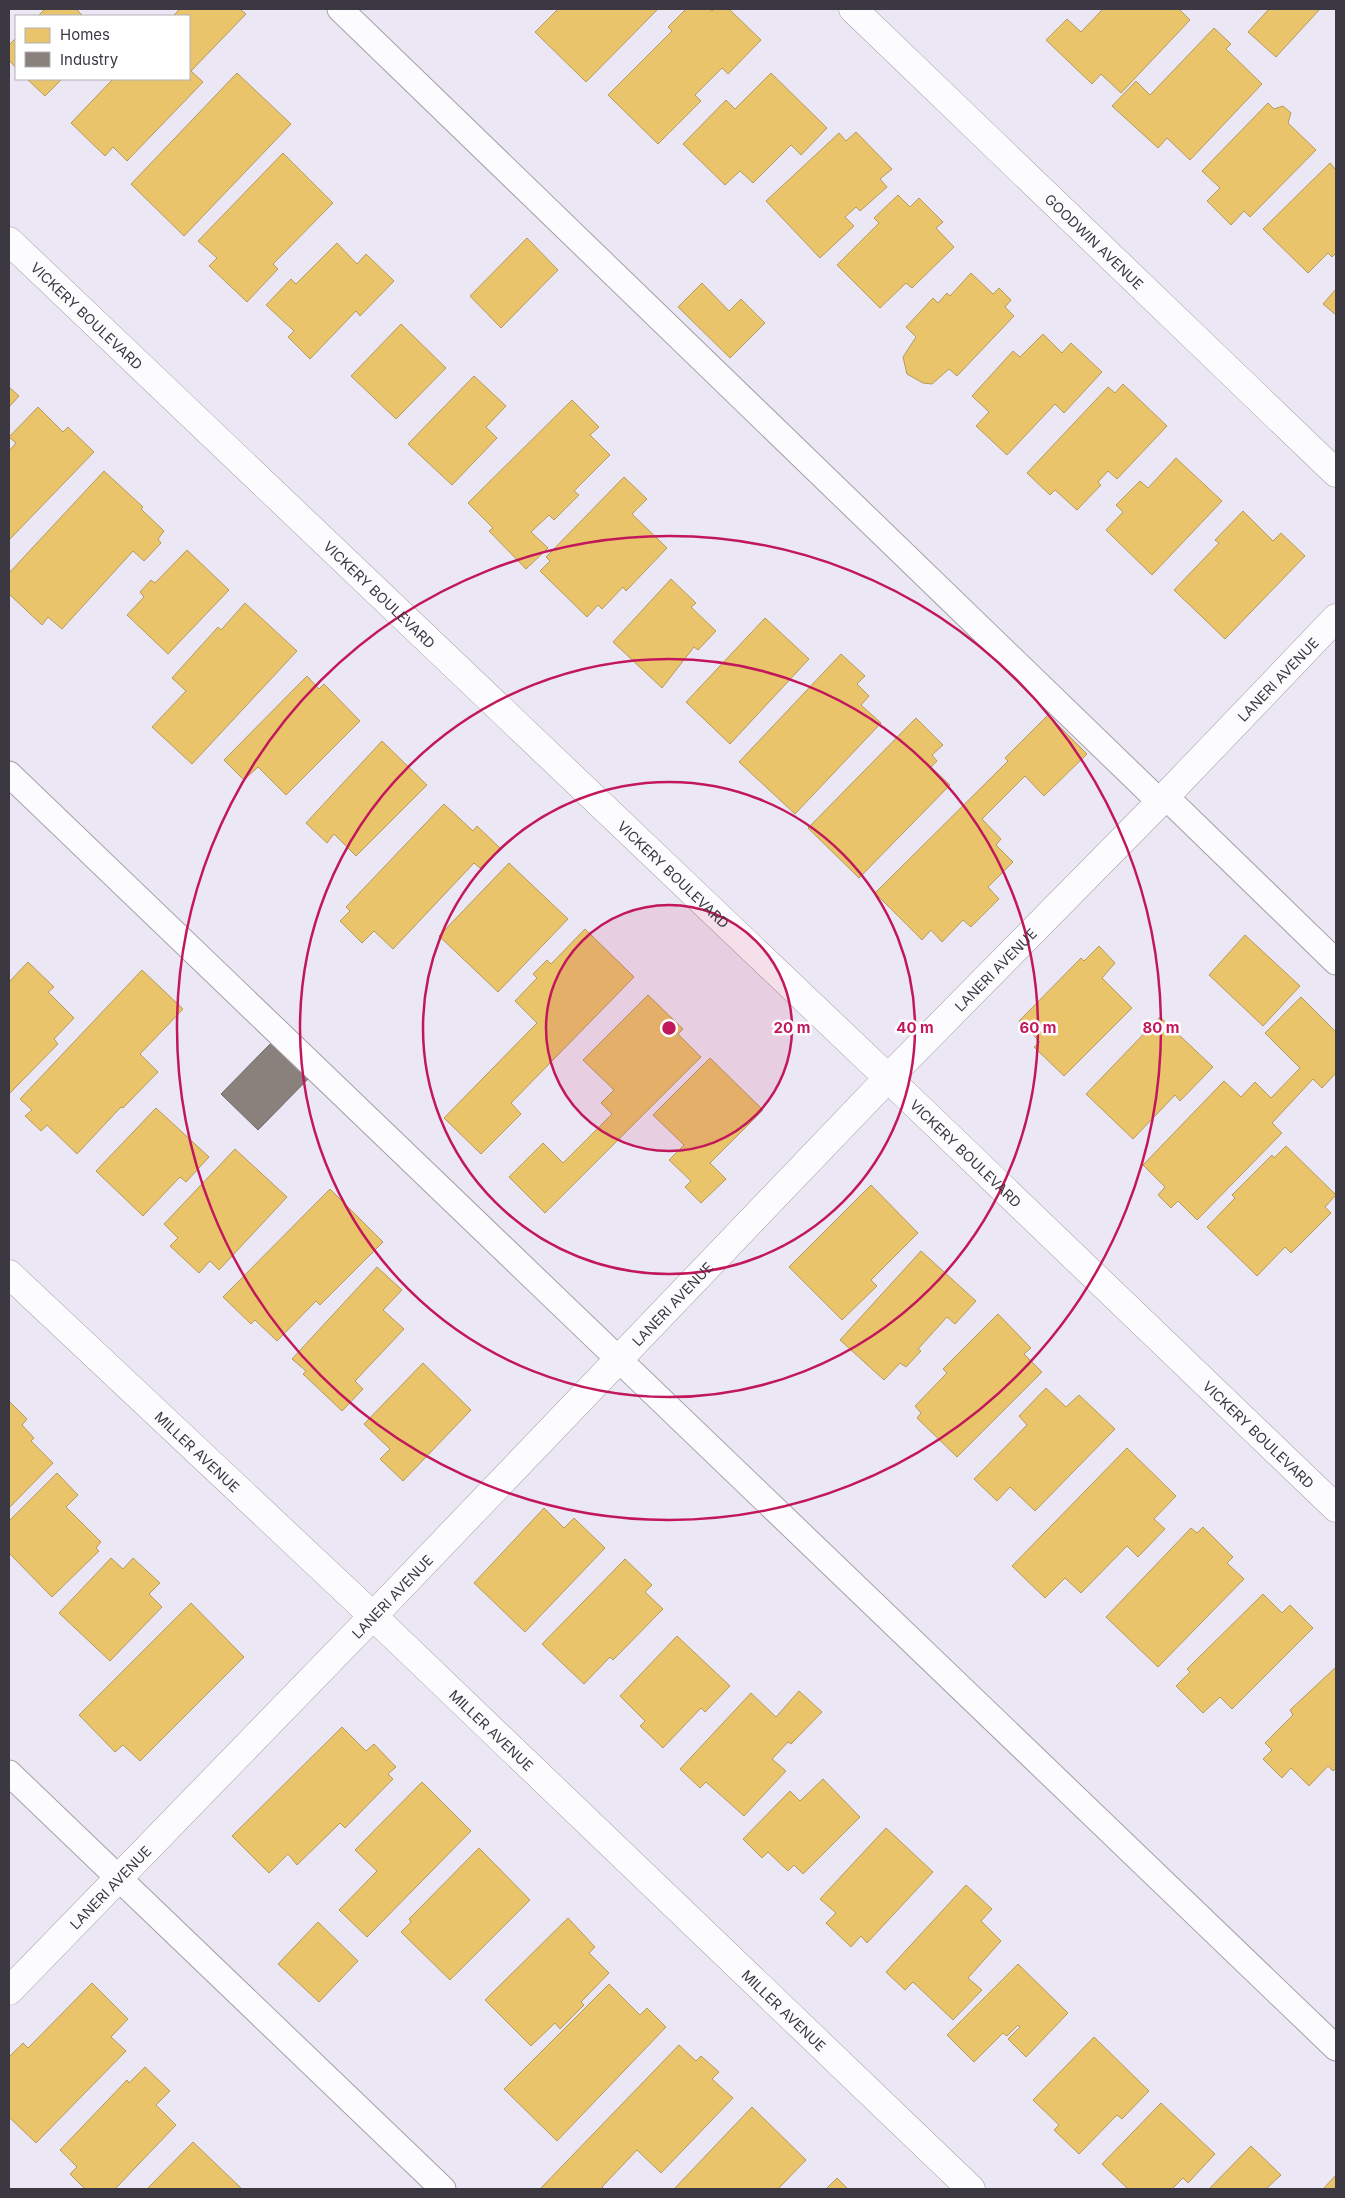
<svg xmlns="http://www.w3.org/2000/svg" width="1345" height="2198" viewBox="0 0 1345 2198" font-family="Inter,sans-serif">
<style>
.homes{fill:#e9c46a;stroke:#b59a5e}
.industry{fill:#8a817c;stroke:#726b6a}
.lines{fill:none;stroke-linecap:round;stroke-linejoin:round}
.service-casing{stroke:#a3a0a9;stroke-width:27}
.minor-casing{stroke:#a3a0a9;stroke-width:29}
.service{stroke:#fcfbfd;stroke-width:25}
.minor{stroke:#fcfbfd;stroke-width:28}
.ring{fill:none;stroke:#c2185b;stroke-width:2.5}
.labels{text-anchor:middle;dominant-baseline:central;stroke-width:5;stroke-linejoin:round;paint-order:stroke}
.street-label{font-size:14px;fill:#3b3841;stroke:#fff}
.centre{fill:#c2185b;stroke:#fff;stroke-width:2.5}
.ring-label{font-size:15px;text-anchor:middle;font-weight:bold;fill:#c2185b;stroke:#fff;stroke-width:5;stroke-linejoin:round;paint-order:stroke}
</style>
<rect width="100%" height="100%" fill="#ece7f4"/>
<path class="homes" d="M45,9H76L83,16H38Z
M180,9H240L246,14L191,71L203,82L127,161L113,147L105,156L71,123L113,79H189V16H173Z
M558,9H658L586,82L535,32Z
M686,9H709L712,11L714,9H729L761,40L728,74L722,68L695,95L701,101L658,144L608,95L672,31L668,27Z
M1103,9H1179L1190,20L1121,93L1101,74L1092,84L1046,40L1067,19L1081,32Z
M1269,9H1320L1276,57L1248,32Z
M1214,28L1231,44L1226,49L1262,84L1190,160L1167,138L1158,148L1112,106L1136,81L1150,95Z
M16,38V68L9,60V45Z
M237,73L291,124L184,236L131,184Z
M771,73L827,128L801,155L791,145L753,183L740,171L725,185L683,144L726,100L735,109Z
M27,79H62L45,96Z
M1268,103L1274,109L1283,106L1291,113L1288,123L1316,150L1250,217L1244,211L1231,225L1207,201L1220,188L1202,171Z
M856,132L892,169L880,179L887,187L860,211L856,207L845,217L854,226L820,258L766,201L839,133L846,141Z
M283,153L333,203L273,264L278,269L247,302L209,266L217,258L198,241Z
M1330,163L1335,169L1336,167V253L1332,257L1328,253L1308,273L1263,229Z
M898,195L910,207L919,198L943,222L936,228L954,247L912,288L906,283L880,308L837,265L879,223L874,218Z
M527,238L558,270L501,328L470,296Z
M337,243L357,264L366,254L394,281L360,316L356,311L310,359L288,337L294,331L266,305L291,279L296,284Z
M971,273L993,294L999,288L1011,300L1005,307L1014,316L957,376L949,369L932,384L923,383L907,374L903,357L916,337L906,327L933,298L938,303L947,293L950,296Z
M702,283L729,311L741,299L765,323L730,358L678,307Z
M1336,289V315L1323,304Z
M401,324L446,368L396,419L351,376Z
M1043,334L1062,353L1071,343L1102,372L1064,413L1055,404L1007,455L976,426L989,412L972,396L1013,351L1020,357Z
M474,376L506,406L486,427L497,438L452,485L408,444Z
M1123,384L1167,426L1117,479L1108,471L1098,482L1101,485L1077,510L1055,490L1050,495L1027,473L1108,387L1115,393Z
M9,387L19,396L9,407Z
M572,400L599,427L590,435L610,455L574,491L579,495L554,520L549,515L531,532L548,548L526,569L489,531L493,528L468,503Z
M38,407L63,432L68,427L94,452L9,540V451L16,443L9,437Z
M1176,458L1222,501L1152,575L1106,530L1123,512L1116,505L1140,481L1148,488Z
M104,471L143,507L141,509L164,531L158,539L161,543L144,561L133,551L62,629L48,617L42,625L9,594V573Z
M624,477L647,499L632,514L667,548L626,591L623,587L602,609L598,605L587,617L540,571L550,561L546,557Z
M1243,511L1273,541L1281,533L1305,556L1225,639L1174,590L1219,543L1215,540Z
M187,550L229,590L168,654L127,615L144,597L140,592L151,580L155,583Z
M671,579L696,603L691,607L716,631L698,650L694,647L662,688L613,642Z
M245,603L297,651L192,764L152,727L186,691L172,678L218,627L221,630Z
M765,618L809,659L730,744L686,702Z
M841,654L865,676L857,684L869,696L861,705L881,723L795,814L739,762Z
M307,676L319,689L324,684L360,721L286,795L258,767L244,780L224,760Z
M1048,715L1087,754L1044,796L1025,776L982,819L1001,839L996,845L1013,862L988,887L999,899L971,927L963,920L942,942L931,930L922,940L875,893L1008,761L1005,758Z
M916,718L943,745L932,755L937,761L931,767L950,785L859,878L808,828Z
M382,741L427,785L356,856L334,834L327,843L306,823Z
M444,804L473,831L477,826L500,848L480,868L474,863L393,949L374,931L362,943L340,921L350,911L346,907Z
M509,863L568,919L498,992L439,936Z
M585,929L634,977L511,1103L521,1114L481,1154L444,1118L537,1023L515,1001L537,978L533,974L547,960L551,964Z
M1245,935L1300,986L1263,1026L1209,975Z
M1099,946L1115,963L1102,978L1132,1008L1064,1076L1034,1047L1040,1042L1019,1021L1081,958L1084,961Z
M28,962L54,987L48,992L74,1018L54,1039L58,1044L9,1094V982Z
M142,970L183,1009L140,1054L158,1072L123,1108L121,1107L77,1154L47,1125L41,1131L25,1116L32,1110L20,1099Z
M648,995L683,1029L678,1034L701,1057L545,1213L509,1177L543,1143L563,1163L612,1114L601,1103L614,1090L583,1060Z
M1301,997L1336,1032V1073L1322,1088L1313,1079L1272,1123L1282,1133L1197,1220L1178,1201L1171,1208L1158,1195L1165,1187L1143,1165L1224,1081L1241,1097L1255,1082L1271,1098L1300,1068L1265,1033Z
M1160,1017L1213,1067L1180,1101L1175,1095L1133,1139L1086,1094Z
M710,1058L763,1110L710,1163L726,1179L701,1203L685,1187L691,1181L669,1160L684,1145L653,1115Z
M156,1108L209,1157L186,1182L180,1177L143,1216L96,1171Z
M1286,1146L1336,1195L1325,1207L1331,1213L1291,1253L1285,1247L1257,1276L1207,1227L1235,1198L1232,1195L1272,1155L1274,1158Z
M235,1149L287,1197L219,1270L210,1261L199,1273L170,1246L178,1238L164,1224Z
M871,1185L918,1233L871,1280L877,1286L842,1320L789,1267Z
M330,1189L383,1242L320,1305L316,1301L277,1341L255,1320L251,1324L223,1297Z
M921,1251L976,1301L955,1324L947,1317L918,1349L921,1351L906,1367L900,1363L884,1380L840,1340Z
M377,1267L402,1290L383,1310L404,1329L355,1381L363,1389L342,1411L303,1374L306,1371L292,1359Z
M998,1314L1031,1348L1024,1354L1042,1372L957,1457L917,1418L921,1413L915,1406L947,1373L943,1369Z
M423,1363L471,1410L403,1481L380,1459L390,1449L364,1424Z
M1046,1388L1066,1407L1079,1395L1115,1429L1035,1511L1010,1487L997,1501L974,1479L1027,1425L1019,1416Z
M9,1401L27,1419L22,1425L34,1438L31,1441L53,1463L9,1508Z
M1127,1448L1176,1496L1154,1519L1165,1529L1138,1557L1127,1546L1081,1593L1065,1578L1045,1598L1012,1566Z
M57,1473L78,1495L66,1507L101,1542L96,1548L99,1551L52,1597L9,1553V1521Z
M544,1508L564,1528L574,1518L605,1548L525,1632L474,1583Z
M1203,1527L1233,1557L1227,1563L1244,1579L1158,1667L1106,1617L1191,1528L1197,1533Z
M111,1558L123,1569L133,1558L160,1583L149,1594L162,1607L110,1661L59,1613Z
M625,1559L652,1585L645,1592L663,1609L613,1660L610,1657L584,1684L542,1644Z
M1263,1594L1282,1613L1290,1605L1313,1628L1232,1709L1220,1697L1203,1713L1176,1686L1190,1672L1187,1669Z
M191,1603L244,1657L140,1761L123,1745L115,1752L79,1715Z
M677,1636L730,1686L705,1712L701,1708L663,1748L640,1726L645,1721L620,1696Z
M1336,1667V1768L1333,1771L1328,1766L1309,1786L1291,1768L1282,1778L1263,1759L1272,1750L1265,1743L1293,1715L1290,1710Z
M799,1691L822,1712L791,1744L788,1742L772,1759L786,1771L744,1816L706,1782L700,1788L680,1769L751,1693L776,1717Z
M342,1727L366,1751L374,1744L396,1767L388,1774L393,1779L345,1828L340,1823L297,1865L288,1854L269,1873L232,1836Z
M823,1779L860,1817L803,1874L794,1865L788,1871L768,1852L762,1858L743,1839L790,1791L800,1801Z
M422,1782L471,1831L367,1937L339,1910L377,1871L355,1850Z
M886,1828L933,1872L867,1943L861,1936L851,1947L826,1923L836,1913L820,1899Z
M479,1848L530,1900L450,1980L401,1932L411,1922L409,1919Z
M966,1885L992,1909L981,1921L1001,1941L968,1978L982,1990L953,2020L913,1982L905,1990L886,1972Z
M568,1918L595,1947L589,1953L609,1973L581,2002L584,2005L560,2029L555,2023L531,2046L485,2000Z
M318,1922L358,1961L319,2002L278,1964Z
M1018,1964L1068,2013L1026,2057L1008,2039L1020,2027L1018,2025L1007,2036L1003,2033L974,2062L947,2035Z
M92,1983L128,2019L111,2037L126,2051L36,2143L9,2117V2057L23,2043L28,2048Z
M609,1984L640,2015L647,2008L666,2027L557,2141L504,2089Z
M1094,2037L1149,2091L1122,2119L1117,2115L1079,2154L1054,2130L1059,2125L1033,2100Z
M679,2045L696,2061L701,2056L719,2072L712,2079L733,2098L661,2173L637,2150L602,2187L604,2189H540Z
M145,2067L170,2091L156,2105L176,2125L115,2189H85L70,2174L77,2167L60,2150L127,2080L129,2083Z
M1161,2103L1215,2154L1188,2183L1183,2178L1172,2189H1128L1102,2164Z
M752,2107L806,2160L778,2189H674Z
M193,2142L242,2189H147Z
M1251,2146L1281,2175L1266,2189H1209Z
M1336,2175V2189H1323Z
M837,2178L848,2189H826Z"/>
<path class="industry" d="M272,1042L309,1078L258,1130L221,1094Z"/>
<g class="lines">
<g class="service-casing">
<path id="service" d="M340,9L1160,802
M9,774L1336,2048
M1165,796L1336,962
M9,1773L443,2189"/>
</g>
<g class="minor-casing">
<g id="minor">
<path id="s1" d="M853,9L1336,473"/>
<path id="s2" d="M9,241L888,1078L1336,1508"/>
<path id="s3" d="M9,1274L373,1616L971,2189"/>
<path id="s4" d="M9,1991L373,1616L888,1078L1160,802L1336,618"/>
</g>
</g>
<use href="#service" class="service"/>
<use href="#minor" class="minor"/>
</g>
<circle cx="669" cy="1028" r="123" fill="#c2185b" fill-opacity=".12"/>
<g class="ring">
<circle cx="669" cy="1028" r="123"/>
<circle cx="669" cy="1028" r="246"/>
<circle cx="669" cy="1028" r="369"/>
<circle cx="669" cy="1028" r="492"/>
</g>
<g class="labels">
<g class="street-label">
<text stroke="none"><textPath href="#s1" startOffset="335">GOODWIN AVENUE</textPath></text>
<text stroke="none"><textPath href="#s2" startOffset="108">VICKERY BOULEVARD</textPath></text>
<text stroke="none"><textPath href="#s2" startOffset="512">VICKERY BOULEVARD</textPath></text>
<text stroke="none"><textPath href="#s4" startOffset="1825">LANERI AVENUE</textPath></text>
<text stroke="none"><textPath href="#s2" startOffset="918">VICKERY BOULEVARD</textPath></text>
<text stroke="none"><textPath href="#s4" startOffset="1420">LANERI AVENUE</textPath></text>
<text stroke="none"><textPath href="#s2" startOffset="1322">VICKERY BOULEVARD</textPath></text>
<text stroke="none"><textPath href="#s4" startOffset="955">LANERI AVENUE</textPath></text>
<text stroke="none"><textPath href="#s2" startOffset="1728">VICKERY BOULEVARD</textPath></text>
<text stroke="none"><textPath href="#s3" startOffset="259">MILLER AVENUE</textPath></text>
<text stroke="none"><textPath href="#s4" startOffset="550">LANERI AVENUE</textPath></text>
<text stroke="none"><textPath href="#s3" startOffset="664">MILLER AVENUE</textPath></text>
<text stroke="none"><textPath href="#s4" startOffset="145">LANERI AVENUE</textPath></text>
<text stroke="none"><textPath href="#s3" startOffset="1069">MILLER AVENUE</textPath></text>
</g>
</g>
<circle cx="669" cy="1028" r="8" class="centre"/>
<g class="ring-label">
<text x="792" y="1033">20 m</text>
<text x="915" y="1033">40 m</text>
<text x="1038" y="1033">60 m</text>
<text x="1161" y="1033">80 m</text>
</g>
<rect width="1345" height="2198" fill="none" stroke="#3b3841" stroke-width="20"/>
<rect x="15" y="15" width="175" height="65" fill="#ffffff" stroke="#b1afb3"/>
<rect x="25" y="28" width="25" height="15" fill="#e9c46a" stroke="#b1afb3"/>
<text x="60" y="40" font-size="15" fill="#3b3841">Homes</text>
<rect x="25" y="52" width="25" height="15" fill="#8a817c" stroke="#b1afb3"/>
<text x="60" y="65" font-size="15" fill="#3b3841">Industry</text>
</svg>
